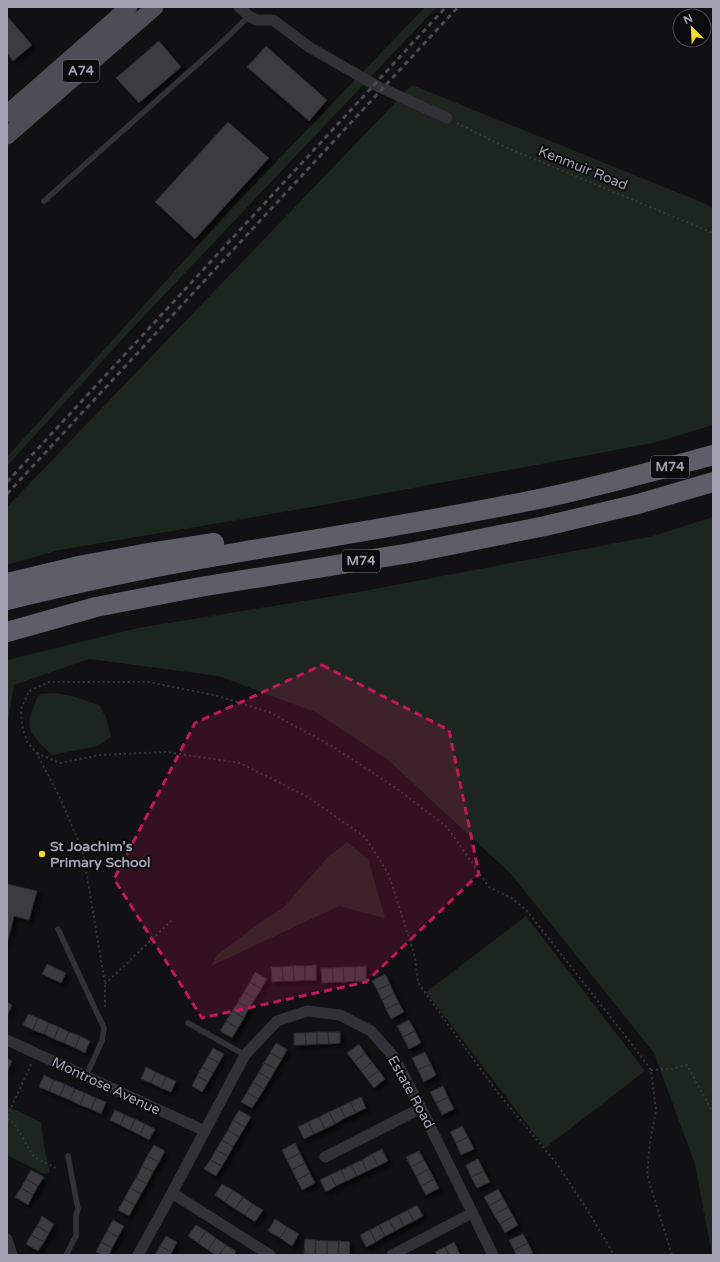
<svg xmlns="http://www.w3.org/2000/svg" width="720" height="1262" viewBox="0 0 720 1262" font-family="'Varela Round',sans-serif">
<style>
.green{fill:#1d251f}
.building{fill:#3a3a3f;stroke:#2b2a2e;filter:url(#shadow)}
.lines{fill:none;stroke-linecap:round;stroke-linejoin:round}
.path{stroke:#37383e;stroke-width:2;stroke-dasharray:2 3;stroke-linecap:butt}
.lane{stroke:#323137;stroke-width:5.5}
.street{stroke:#323137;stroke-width:11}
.primary{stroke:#4e4d56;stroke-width:17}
.highway{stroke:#5d5e68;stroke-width:20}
.rail{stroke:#4a4b52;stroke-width:3;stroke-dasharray:5 4;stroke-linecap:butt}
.marked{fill:#c2185b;fill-opacity:0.2;stroke:#c2185b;stroke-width:3;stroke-dasharray:8 5;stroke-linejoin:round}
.poi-dot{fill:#f2dc28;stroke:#0c0b0d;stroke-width:1.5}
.labels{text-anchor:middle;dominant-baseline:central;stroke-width:4;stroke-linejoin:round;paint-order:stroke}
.shield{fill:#0c0b0d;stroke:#747581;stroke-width:1}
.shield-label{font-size:13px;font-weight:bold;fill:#a1a3b3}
.street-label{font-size:14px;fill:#a1a3b3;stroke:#0c0b0d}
.poi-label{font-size:14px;font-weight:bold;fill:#a1a3b3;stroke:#0c0b0d;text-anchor:start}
</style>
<defs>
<filter id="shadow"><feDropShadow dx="3.5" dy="3.5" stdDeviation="2" flood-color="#0009"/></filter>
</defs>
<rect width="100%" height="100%" fill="#111012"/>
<path class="green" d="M425,7H437L127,334L7,466V457L229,211Z
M412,85L706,204L713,209V425L653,443L307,508L59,550L7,565V507Z
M713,517V1255H712L695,1164L654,1053L511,874L387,759L315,712L219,676L89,659L14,685L8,721L7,722V660L138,628L358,592L653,536Z
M55,693L72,696L99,705L106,717L111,737L98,746L52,755C25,730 24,727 39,694Z
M347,842L368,859L385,918L339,906L211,966L218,954L261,922L283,908L327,858Z
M526,916L645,1071L545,1148L426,992Z
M7,1106L41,1122L44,1146L50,1172L44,1174L9,1156L7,1159Z"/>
<path class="building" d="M7,16L32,45L13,61L7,53Z
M159,41L181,67L139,103L116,78Z
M266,46L327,100L309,121L247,67Z
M228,122L269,158L195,239L155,202Z
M7,884L37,891L29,920L14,916L7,944Z
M47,964L66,973L61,983L42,974Z
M316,965V980H305V966Z
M293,966H305V980L294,981Z
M293,966L294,981H283L282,967Z
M366,966V981H355V967Z
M271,967H282L283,981L272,982Z
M343,967L344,982H333L332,968Z
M343,967H355V981L344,982Z
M321,968H332L333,982L322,983Z
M255,972L267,979L261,989L250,982Z
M385,974L390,984L377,990L372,981Z
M250,982L261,989L255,999L244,992Z
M390,984L394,993L382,1000L377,990Z
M244,992L255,999L249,1008L238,1002Z
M394,993L399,1003L386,1009L382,1000Z
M7,1002L12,1005L7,1016Z
M238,1002L249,1008L244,1018L232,1011Z
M399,1003L404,1012L391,1019L386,1009Z
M232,1011L244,1018L238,1028L226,1021Z
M28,1014L38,1018L33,1030L23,1025Z
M38,1018L49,1023L44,1034L33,1030Z
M409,1020L415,1031L403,1037L397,1026Z
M226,1021L238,1028L232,1038L220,1031Z
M49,1023L59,1027L54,1039L44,1034Z
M59,1027L69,1032L64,1043L54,1039Z
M415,1031L421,1043L409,1049L403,1037Z
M69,1032L80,1036L75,1048L64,1043Z
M317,1032H328L329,1044H317Z
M317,1032V1044L306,1045L305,1033Z
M328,1032H340V1043L329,1044Z
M294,1033H305L306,1045H294Z
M80,1036L90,1041L85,1053L75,1048Z
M276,1043L287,1049L282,1059L270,1053Z
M359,1044L365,1053L354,1062L347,1053Z
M213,1048L224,1054L219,1063L208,1057Z
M425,1052L431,1064L418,1070L412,1058Z
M270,1053L282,1059L276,1069L264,1063Z
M365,1053L372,1062L361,1071L354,1062Z
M208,1057L219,1063L213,1073L202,1067Z
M7,1059L12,1061L7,1072Z
M372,1062L379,1071L367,1079L361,1071Z
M264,1063L276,1069L270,1079L259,1072Z
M431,1064L436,1075L424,1082L418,1070Z
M146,1067L156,1072L151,1083L141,1079Z
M202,1067L213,1073L208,1082L197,1076Z
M379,1071L385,1079L374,1088L367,1079Z
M156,1072L166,1077L161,1088L151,1083Z
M259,1072L270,1079L264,1089L253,1082Z
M44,1075L54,1080L49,1091L39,1087Z
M197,1076L208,1082L202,1092L192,1086Z
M166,1077L176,1081L171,1092L161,1088Z
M54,1080L65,1084L60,1096L49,1091Z
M253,1082L264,1089L258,1099L247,1092Z
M65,1084L75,1089L70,1100L60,1096Z
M443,1086L448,1097L436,1103L430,1092Z
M75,1089L85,1093L80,1105L70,1100Z
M247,1092L258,1099L252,1108L241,1102Z
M85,1093L96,1098L91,1109L80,1105Z
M361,1097L366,1108L356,1113L350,1102Z
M448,1097L454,1109L442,1115L436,1103Z
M96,1098L106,1102L101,1114L91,1109Z
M350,1102L356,1113L345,1118L340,1107Z
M340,1107L345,1118L335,1124L329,1112Z
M115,1110L125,1115L120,1125L110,1120Z
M239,1110L251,1117L245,1127L233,1120Z
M329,1112L335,1124L325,1129L319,1117Z
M125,1115L135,1119L130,1130L120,1125Z
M319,1117L325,1129L314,1134L308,1122Z
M135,1119L145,1124L140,1135L130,1130Z
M233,1120L245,1127L239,1137L228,1130Z
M308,1122L314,1134L304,1139L298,1127Z
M145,1124L155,1129L149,1140L140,1135Z
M462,1126L468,1137L456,1143L450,1132Z
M228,1130L239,1137L233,1147L222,1140Z
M468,1137L474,1149L461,1155L456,1143Z
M222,1140L233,1147L228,1156L216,1150Z
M295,1143L300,1153L287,1160L282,1150Z
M154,1145L165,1151L159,1162L147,1156Z
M382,1149L388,1161L378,1166L372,1154Z
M216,1150L228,1156L222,1166L210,1160Z
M419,1151L424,1160L411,1167L406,1157Z
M300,1153L305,1163L292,1170L287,1160Z
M372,1154L378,1166L367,1171L362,1160Z
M147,1156L159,1162L153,1172L142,1166Z
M478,1159L484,1171L471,1177L466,1165Z
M210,1160L222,1166L216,1176L204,1169Z
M362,1160L367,1171L357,1176L351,1165Z
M424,1160L429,1169L416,1176L411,1167Z
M305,1163L310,1173L297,1180L292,1170Z
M351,1165L357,1176L346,1181L341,1170Z
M142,1166L153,1172L147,1184L136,1178Z
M429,1169L434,1179L421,1186L416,1176Z
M31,1170L44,1177L38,1186L26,1179Z
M341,1170L346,1181L336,1186L330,1175Z
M484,1171L490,1182L477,1188L471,1177Z
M310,1173L315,1183L302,1190L297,1180Z
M330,1175L336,1186L326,1192L320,1180Z
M136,1178L147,1184L141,1194L130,1188Z
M26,1179L38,1186L33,1195L21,1188Z
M434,1179L439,1188L426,1195L421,1186Z
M222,1184L233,1190L225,1202L215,1195Z
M21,1188L33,1195L28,1205L15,1197Z
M130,1188L141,1194L135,1205L124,1199Z
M498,1189L503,1198L489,1206L484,1197Z
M233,1190L243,1197L235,1209L225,1202Z
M243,1197L253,1204L245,1215L235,1209Z
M503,1198L508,1207L494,1215L489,1206Z
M124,1199L135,1205L129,1216L118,1210Z
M253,1204L263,1210L255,1222L245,1215Z
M417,1205L423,1216L414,1221L408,1210Z
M508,1207L513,1216L500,1224L494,1215Z
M408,1210L414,1221L404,1226L398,1215Z
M398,1215L404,1226L395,1231L389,1220Z
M42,1216L54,1224L49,1233L37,1226Z
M513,1216L518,1225L505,1233L500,1224Z
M275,1219L287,1227L280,1238L268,1231Z
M113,1220L124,1226L118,1237L107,1231Z
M389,1220L395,1231L385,1236L379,1225Z
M196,1225L206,1231L198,1243L188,1236Z
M379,1225L385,1236L376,1242L370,1230Z
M37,1226L49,1233L44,1242L31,1235Z
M287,1227L299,1234L292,1246L280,1238Z
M370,1230L376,1242L366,1247L360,1235Z
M107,1231L118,1237L112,1248L101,1242Z
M206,1231L216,1238L208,1250L198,1243Z
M523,1234L528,1243L514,1250L509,1240Z
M31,1235L44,1242L38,1251L26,1244Z
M166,1236L177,1242L172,1252L160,1246Z
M216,1238L226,1245L219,1255H216L208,1250Z
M305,1239L316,1240L315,1255L304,1254Z
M316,1240L327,1241V1255H315Z
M327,1241H339L338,1255H327Z
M339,1241L350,1242L349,1255H338Z
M101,1242L112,1248L109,1255H102L96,1252Z
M454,1242L460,1254L458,1255H449L445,1247Z
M528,1243L533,1253L528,1255H516L514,1250Z
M226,1245L236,1251L234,1255H219Z
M160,1246L172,1252L170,1255H155Z
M445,1247L449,1255H437L435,1252Z"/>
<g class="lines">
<path class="path" d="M457,123L505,147L713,233
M37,753L60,763L99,755L166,752L240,763L306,796L365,837L389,875L415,957L418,983L498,1093L557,1164L588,1211L614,1255
M105,984L171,921
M105,1007V984L83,852L60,798L36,752L27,742L22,726L21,709L29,691L49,682H148L214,695L269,712L332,746L396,788L447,827L489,887L513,899L527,911L627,1038L651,1070L656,1110L650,1142L647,1175L672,1255
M651,1070L672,1069L687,1065L713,1113
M7,1116L32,1063
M7,1119L14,1123L34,1157L56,1168"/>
<path class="lane" d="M44,201L220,44L249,16
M58,929L104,1028L102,1041L86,1076
M188,1023L245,1055
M66,1255L76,1236V1215L78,1209L68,1156"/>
<path class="street" d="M239,7L249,16L256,20H273L309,47L377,86L447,118
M7,1040L205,1131
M325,1157L421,1108
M172,1193L270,1255
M7,1239L12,1255
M138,1255L172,1193L245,1055L277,1021L307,1011L340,1015L371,1031L394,1057L421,1108L493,1255
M392,1255L472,1213"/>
<path class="primary" d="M7,114L129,7
M7,136L155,7"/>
<path class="highway" d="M7,583L83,565L143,554L214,543
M7,600C69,585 132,571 195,560C308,540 421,523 534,500C594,488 654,471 713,455
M7,632L96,607L200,587L410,553L545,526L638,504L713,482"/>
<path class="rail" d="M7,482L446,7
M7,494L458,7"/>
</g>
<path class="marked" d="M322,665L449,730L479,874L366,982L202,1018L114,879L195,723Z"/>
<circle class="poi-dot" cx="42" cy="854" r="4"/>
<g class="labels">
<g class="shield">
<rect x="63" y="60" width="36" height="22" rx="3"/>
<rect x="651" y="456" width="38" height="22" rx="3"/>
<rect x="342" y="550" width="38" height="22" rx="3"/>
</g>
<g class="shield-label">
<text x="81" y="71">A74</text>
<text x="670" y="467">M74</text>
<text x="361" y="561">M74</text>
</g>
<g class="street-label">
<text transform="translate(583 168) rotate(22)">Kenmuir Road</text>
<text transform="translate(106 1086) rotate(25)">Montrose Avenue</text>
<text transform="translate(411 1092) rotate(61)">Estate Road</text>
</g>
<g class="poi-label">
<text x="50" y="846">St Joachim's<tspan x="50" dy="16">Primary School</tspan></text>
</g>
</g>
<rect width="720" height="1262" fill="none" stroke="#a1a3b3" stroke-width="16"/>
<g transform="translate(692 28) rotate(336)"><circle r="19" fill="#0c0b0d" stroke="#48484f"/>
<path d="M0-3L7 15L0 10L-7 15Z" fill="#f2dc28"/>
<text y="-6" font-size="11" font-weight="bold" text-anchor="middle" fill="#a1a3b3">N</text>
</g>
</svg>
